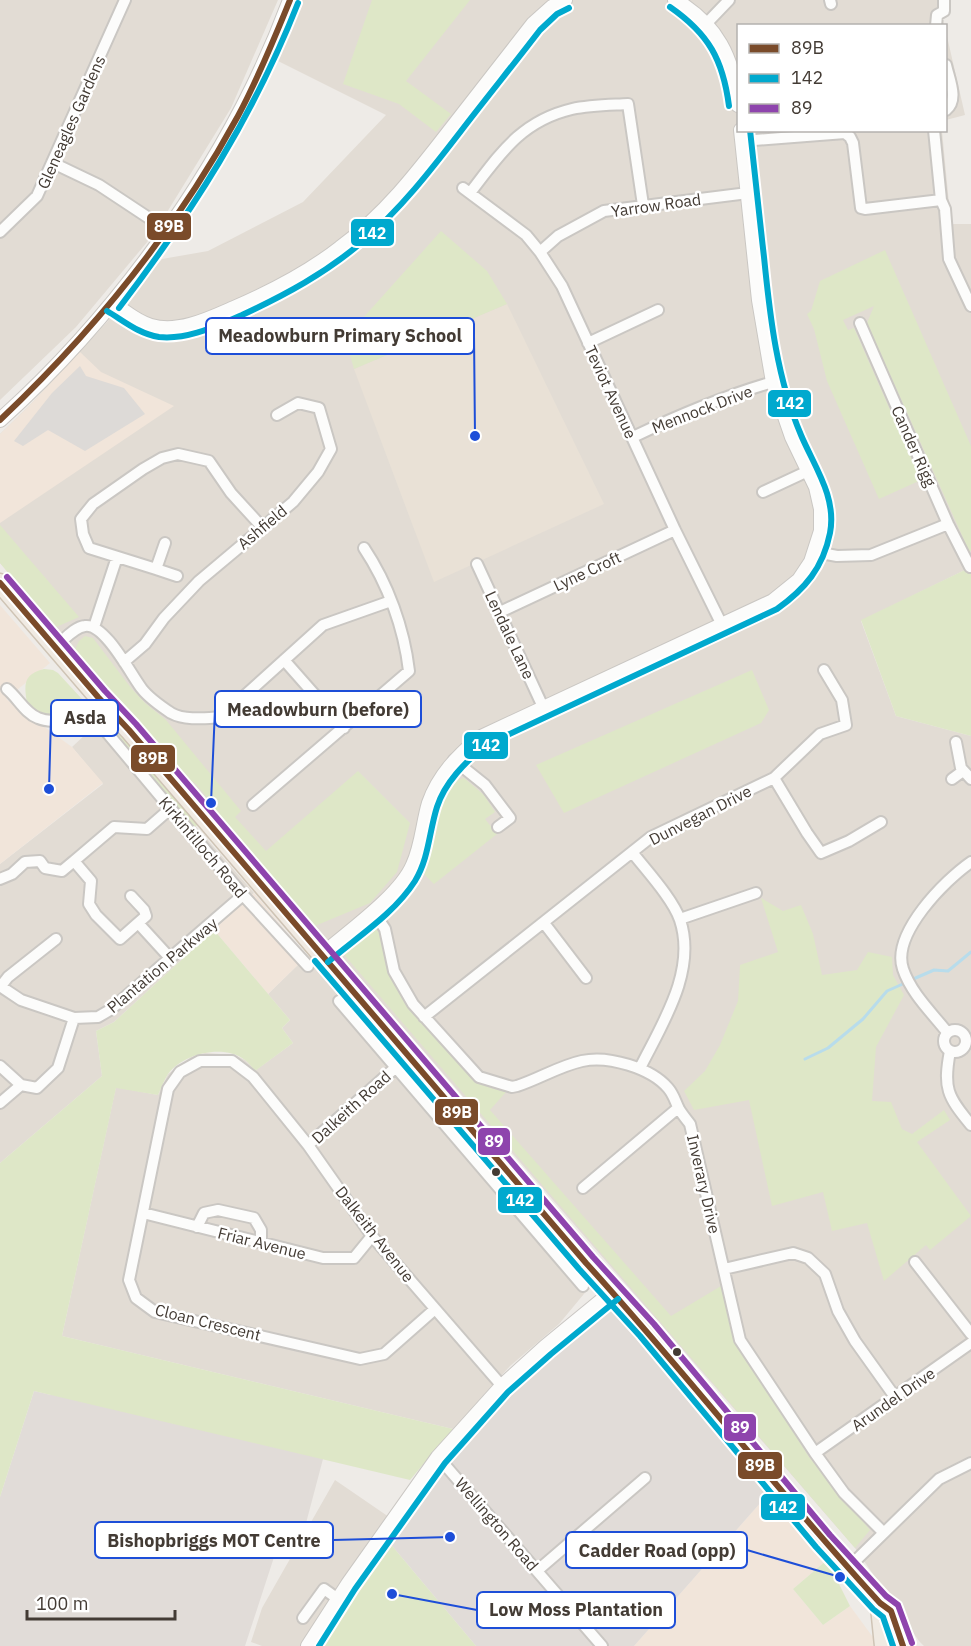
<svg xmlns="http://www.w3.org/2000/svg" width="971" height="1646" viewBox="0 0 971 1646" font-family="'IBM Plex Sans',sans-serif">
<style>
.residential{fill:#e2dcd4}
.commercial{fill:#f1e5da}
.industrial{fill:#e1dcd8}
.education{fill:#e9e1d6}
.green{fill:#dee7c7}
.parking{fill:#dddad7}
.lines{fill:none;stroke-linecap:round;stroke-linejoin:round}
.stream{stroke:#b8dceb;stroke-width:3}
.minor-casing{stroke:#cac7c3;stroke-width:14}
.tertiary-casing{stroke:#cac7c3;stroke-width:16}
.primary-casing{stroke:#cfc4b5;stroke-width:21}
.minor{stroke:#fcfcfb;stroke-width:10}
.tertiary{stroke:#fcfcfb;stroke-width:14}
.primary{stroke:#f0eae2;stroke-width:18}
.bus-1-casing{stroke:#fff;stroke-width:10}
.bus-2-casing{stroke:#fff;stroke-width:10}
.bus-3-casing{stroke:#fff;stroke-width:10}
.bus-1{stroke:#7a4b2a;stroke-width:6}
.bus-2{stroke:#00a9ce;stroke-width:6}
.bus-3{stroke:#8e44ad;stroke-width:6}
.bus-dot{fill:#433b34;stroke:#fff;stroke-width:2}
.labels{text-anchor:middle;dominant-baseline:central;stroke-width:5;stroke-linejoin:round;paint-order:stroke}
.street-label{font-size:16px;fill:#433b34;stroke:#fff}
.leader{fill:none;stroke:#1d4ed8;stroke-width:2}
.callout-dot{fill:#1d4ed8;stroke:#fff;stroke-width:2}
.callout{fill:#fff;stroke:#1d4ed8;stroke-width:2}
.callout-label{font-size:18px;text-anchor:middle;font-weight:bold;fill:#433b34}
.line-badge{stroke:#fff;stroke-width:2}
.badge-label{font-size:16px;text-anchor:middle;font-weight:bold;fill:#fff}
</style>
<rect width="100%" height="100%" fill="#eeebe7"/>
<path class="residential" d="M0,0H278L231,108L153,235L76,327L0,400Z
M296,0H938L944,25L738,26V130L942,131L951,224H971V567L861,621L896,716L971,736V1646H924L919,1641L855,1548L0,563V434L29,406L107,322L162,259L208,251L303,202L386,115L272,58Z
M946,32L965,115L946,120Z
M102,719L254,893L114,1022L96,1031L102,1076L0,1163V864L103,784L72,747Z
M307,956L593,1283L559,1324L510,1366L453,1429L62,1336L116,1087L158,1095L168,1074L191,1057L205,1053L235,1055L245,1060L256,1070L293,1043L282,1028L290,1020L268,994Z
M335,1480L389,1517L302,1646H262L251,1642L262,1608Z"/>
<path class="commercial" d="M80,352L101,372L174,406L0,523V434L29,406Z
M0,605L50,663L6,699L72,747L103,783L0,864Z
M254,893L307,956L268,994L214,930Z
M769,1493L827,1560L793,1589L823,1625L850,1606L875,1640L873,1646H634Z"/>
<path class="industrial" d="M614,1309L769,1493L634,1646H476L388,1541L451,1455L503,1397Z
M80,1390L323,1459L305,1527L277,1548L245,1646H0V1497L34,1391L51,1395Z"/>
<path class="education" d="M507,304L604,504L434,582L354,369Z"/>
<path class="green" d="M372,0H470L406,81L451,114L436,132L399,104L343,84Z
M441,231L487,271L507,304L354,369L345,338Z
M885,250L971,446V551H969L867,323L874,306L843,320L848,330L854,328L921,480L879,499L827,381L814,329L807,314L811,311L820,281Z
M0,525L79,617L54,628L0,563Z
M971,567V736L896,716L861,620Z
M85,636L93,638L131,688L145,703L166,720L241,811L235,817L266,851L358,771L410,823L397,872L370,903L310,928L277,884L217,817L209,800L196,784L184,776L75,650L79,641Z
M44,669L53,670L58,673L81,698L107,719L198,824L195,827L102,719C82,710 59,720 39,712C35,711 31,706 27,703C24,685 23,674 44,669Z
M752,670L769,710L761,723L564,813L536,765Z
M464,778L484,795L495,812L485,819L497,834L434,884L424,874L444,796L453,781Z
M761,898L783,911L801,905L813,934L822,975L857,970L868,952L892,957L893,975L904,995L876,1047L872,1101L891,1102L902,1129L912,1134L944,1110L950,1120L917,1142L971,1216L930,1250L926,1245L884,1281L867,1223L832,1231L823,1192L772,1206L749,1100L694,1110L684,1091L705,1071L720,1045L738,1001L740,965L778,952Z
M372,923L379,933L388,970L420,1019L473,1078L491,1088L506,1092L490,1110L671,1316L721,1286L737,1343L809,1457L870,1530L855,1548L340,950Z
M214,930L290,1020L282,1028L293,1043L255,1071C252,1067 249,1063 245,1060C224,1044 184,1053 168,1074C164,1080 161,1089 158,1095L116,1088L62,1336L453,1429L410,1480L34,1391L0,1497V1163L102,1076L96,1031L114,1022Z
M388,1541L476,1646H314Z
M827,1560L850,1606L823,1625L793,1589Z"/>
<path class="parking" d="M80,366L86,376L124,388L145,414L85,451L48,430L23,446L14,441L52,393Z"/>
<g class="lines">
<path class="stream" d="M911,980L934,970L948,971L971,952
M805,1059L828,1048L863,1019L887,991L905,983"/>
<g class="minor-casing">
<path id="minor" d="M830,0L831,4
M706,24L729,0
M936,26L937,15L944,11V0
M946,65C949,79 959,100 946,110
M934,130L941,200
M742,141L845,133L850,137L853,143L861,208L865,209L941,200L945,209L949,259L971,306
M53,163L99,185L167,230
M463,188L526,235L540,252L562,286L675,530L722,625
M470,193C500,154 521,121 572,109C590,105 610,105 628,104L643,205
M0,232L37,196L125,0
M540,252L558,236L604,211L748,193
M860,323L948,524L970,567
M588,343L658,310
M633,437C679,415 724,396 773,382
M763,492L808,471
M165,543L156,569L89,548L83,534L81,519L93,504L143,469L162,458L178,454L209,461L231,493L262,527
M816,552L837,556L871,555L948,524
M477,564L543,707
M156,569L177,576
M500,612L675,530
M94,627L117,557
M55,647C64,640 74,627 85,626C105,623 131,675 142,689C149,698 162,707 171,713C185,721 206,718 221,717L323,625L391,601
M284,660L344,728
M124,662L145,644L164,618L199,581L293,502L318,472L331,449L319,408L298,403L277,415
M7,689C18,698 25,713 38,718C57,726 80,714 99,723L243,895L308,966
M956,742L961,768L971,779
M454,760L485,785L510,818L498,827
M774,778L807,833L821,853L849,841L881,822
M952,779L963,771
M253,805L409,671C404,628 388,584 364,548
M632,852C646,870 673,899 680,920C697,971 662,1024 640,1068
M0,879L12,874L25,862L40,861L45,868L62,871L74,861
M131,896L144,910L146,916L138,923
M373,911L385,929L394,971L413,1004L479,1077L512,1087L517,1086C539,1079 559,1066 582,1061C608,1055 651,1068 668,1088C674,1095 675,1101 679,1109C682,1114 686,1119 690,1124L740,1340L815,1453L844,1493L883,1532
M680,919L756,893
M544,923L586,978
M170,958L138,923L120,939L96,915L89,904L91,881L74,861L114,827L147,829L171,808
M0,986L21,1000L74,1018L98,1017L110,1010L243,895
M1,986L8,977L56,939
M339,1001L583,1286
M424,1017L651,837L774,778L820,734L846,725L842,700L824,670
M944 1041a11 11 0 1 1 22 0a11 11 0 1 1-22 0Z
M947,1032C932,1013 911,993 903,969C891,934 945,880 971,862
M950,1051C943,1088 947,1096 971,1125
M0,1066L21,1085L37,1088L58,1068L74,1018
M0,1103L21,1085
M308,1145L395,1068
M583,1188L678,1108
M143,1213L323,1258H354L372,1236
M197,1227L204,1213L218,1210L254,1218L261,1230V1242
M915,1262L971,1334
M724,1269L793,1253L808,1258L825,1274L838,1311L855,1341L895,1397
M435,1309L384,1354L360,1359L155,1312L136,1298L129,1280L168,1089L180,1072L200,1061H232L253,1077L308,1145L372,1236L502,1386
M815,1453L971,1343
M438,1457L602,1646
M849,1567L939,1479L971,1463
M538,1570L645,1478
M303,1618L324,1589L338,1599"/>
</g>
<g class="tertiary-casing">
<path id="tertiary" d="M675,0C717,25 733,57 738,105
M112,303C125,311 136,322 151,326C178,334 209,319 234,308C271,292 308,273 340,248C385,215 418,172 452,128C479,93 506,59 533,24L552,7L565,0
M0,420C123,310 233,155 290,0
M322,955C348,932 400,896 413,865C422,846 423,823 429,803C439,775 458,756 479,738L773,601L799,580L811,562L821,531V509L816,487L792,437L773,382L759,300L741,130
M308,1646L348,1584L438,1457L502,1386L545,1347L612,1292"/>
</g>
<g class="primary-casing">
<path id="primary" d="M0,583L98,697L129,730L586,1263L647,1330L823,1541L880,1603L891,1611L903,1646
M880,1607L884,1646"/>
</g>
<use href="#minor" class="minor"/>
<use href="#tertiary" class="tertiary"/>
<use href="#primary" class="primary"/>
<g class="bus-1-casing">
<path id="bus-1" d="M0,420C95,330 175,232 238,116C258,79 274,39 290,0
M0,583L98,697L129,730L586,1263C687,1374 779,1493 880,1603L891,1611L903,1646"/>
</g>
<g class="bus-2-casing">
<path id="bus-2" d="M670,7C709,34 723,60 729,106
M119,308C193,211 253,117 298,3
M107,311C124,321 139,334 159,337C188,340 216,326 242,315C285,295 326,273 362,242C400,210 431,170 461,131C487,97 514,64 540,30L557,14L569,8
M315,961L579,1269L640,1336L816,1547L873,1609L883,1617L893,1646
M328,962C357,937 394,914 415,881C429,858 429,832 437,807C445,782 465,763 484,746L777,609C805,589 823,568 830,533C837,497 814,466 801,435C777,379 770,317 764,257C759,215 755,173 750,130
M319,1646L355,1589L445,1463L508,1392L551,1354L618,1299"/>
</g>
<g class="bus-3-casing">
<path id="bus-3" d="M7,577L105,691L136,724L593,1257L654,1324L830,1535L886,1596L898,1605L912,1643"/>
</g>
<use href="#bus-1" class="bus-1"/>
<use href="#bus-2" class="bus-2"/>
<use href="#bus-3" class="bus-3"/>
</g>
<g class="bus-dot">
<circle cx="496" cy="1172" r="5"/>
<circle cx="677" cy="1352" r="5"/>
</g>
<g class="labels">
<g class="street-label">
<text transform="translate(71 122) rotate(-66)">Gleneagles Gardens</text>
<text transform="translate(656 205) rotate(-8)">Yarrow Road</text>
<text transform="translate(611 392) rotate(65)">Teviot Avenue</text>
<text transform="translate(702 409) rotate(-21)">Mennock Drive</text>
<text transform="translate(914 446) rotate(66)">Cander Rigg</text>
<text transform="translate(262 527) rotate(-40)">Ashfield</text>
<text transform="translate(587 571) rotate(-25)">Lyne Croft</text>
<text transform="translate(510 635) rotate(65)">Lendale Lane</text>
<text transform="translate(700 815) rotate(-27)">Dunvegan Drive</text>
<text transform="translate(203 847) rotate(50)">Kirkintilloch Road</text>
<text transform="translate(162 965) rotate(-40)">Plantation Parkway</text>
<text transform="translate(351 1107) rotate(-42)">Dalkeith Road</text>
<text transform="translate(704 1184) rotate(77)">Inverary Drive</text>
<text transform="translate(375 1234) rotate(52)">Dalkeith Avenue</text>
<text transform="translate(262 1243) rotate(14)">Friar Avenue</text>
<text transform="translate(208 1322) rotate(14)">Cloan Crescent</text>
<text transform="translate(893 1399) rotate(-35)">Arundel Drive</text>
<text transform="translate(497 1524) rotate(49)">Wellington Road</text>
</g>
</g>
<path class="leader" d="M475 436L474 336M211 803L215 709M49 789L51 718M450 1537L333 1540M840 1577L747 1550M392 1594L477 1610"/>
<g class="callout-dot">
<circle cx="475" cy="436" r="6"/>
<circle cx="211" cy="803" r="6"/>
<circle cx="49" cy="789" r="6"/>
<circle cx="450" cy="1537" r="6"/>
<circle cx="840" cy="1577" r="6"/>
<circle cx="392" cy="1594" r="6"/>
</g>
<g class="callout">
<rect x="206" y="318" width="268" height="36" rx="6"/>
<rect x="215" y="691" width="206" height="36" rx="6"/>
<rect x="51" y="700" width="67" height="36" rx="6"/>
<rect x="95" y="1522" width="238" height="36" rx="6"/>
<rect x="566" y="1532" width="181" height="36" rx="6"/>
<rect x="477" y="1592" width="198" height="36" rx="6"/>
</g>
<g class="callout-label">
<text x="340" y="342">Meadowburn Primary School</text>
<text x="318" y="716">Meadowburn (before)</text>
<text x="85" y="724">Asda</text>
<text x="214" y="1547">Bishopbriggs MOT Centre</text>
<text x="657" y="1557">Cadder Road (opp)</text>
<text x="576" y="1616">Low Moss Plantation</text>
</g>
<g class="line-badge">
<rect x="146" y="212" width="46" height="29" rx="6" fill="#7a4b2a"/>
<rect x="350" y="218" width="45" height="29" rx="6" fill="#00a9ce"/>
<rect x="767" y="389" width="45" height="29" rx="6" fill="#00a9ce"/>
<rect x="463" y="731" width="46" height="29" rx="6" fill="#00a9ce"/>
<rect x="130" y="744" width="46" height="29" rx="6" fill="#7a4b2a"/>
<rect x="434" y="1098" width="45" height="28" rx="6" fill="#7a4b2a"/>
<rect x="477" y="1127" width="34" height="29" rx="6" fill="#8e44ad"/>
<rect x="497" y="1186" width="46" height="28" rx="6" fill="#00a9ce"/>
<rect x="723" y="1413" width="34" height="29" rx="6" fill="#8e44ad"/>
<rect x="737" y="1451" width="46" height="29" rx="6" fill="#7a4b2a"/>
<rect x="760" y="1493" width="46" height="28" rx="6" fill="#00a9ce"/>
</g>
<g class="badge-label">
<text x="169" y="232">89B</text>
<text x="372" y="239">142</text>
<text x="790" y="409">142</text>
<text x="486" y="751">142</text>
<text x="153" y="764">89B</text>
<text x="457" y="1118">89B</text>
<text x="494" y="1147">89</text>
<text x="520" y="1206">142</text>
<text x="740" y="1433">89</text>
<text x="760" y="1471">89B</text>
<text x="783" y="1513">142</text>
</g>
<rect x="737" y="24" width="210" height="108" fill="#ffffff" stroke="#b4b1ae" stroke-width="1.5"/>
<rect x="749" y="44" width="30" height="9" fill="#7a4b2a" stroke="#b4b1ae" stroke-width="1.5"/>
<text x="791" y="54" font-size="18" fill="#433b34">89B</text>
<rect x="749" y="74" width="30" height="9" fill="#00a9ce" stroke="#b4b1ae" stroke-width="1.5"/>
<text x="791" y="84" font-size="18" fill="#433b34">142</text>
<rect x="749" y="104" width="30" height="9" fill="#8e44ad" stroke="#b4b1ae" stroke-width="1.5"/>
<text x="791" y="114" font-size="18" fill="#433b34">89</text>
<path d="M27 1610v9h148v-9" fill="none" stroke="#433b34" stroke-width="3"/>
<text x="36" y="1610" font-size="18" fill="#433b34" stroke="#ffffff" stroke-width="4.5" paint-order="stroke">100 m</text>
</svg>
